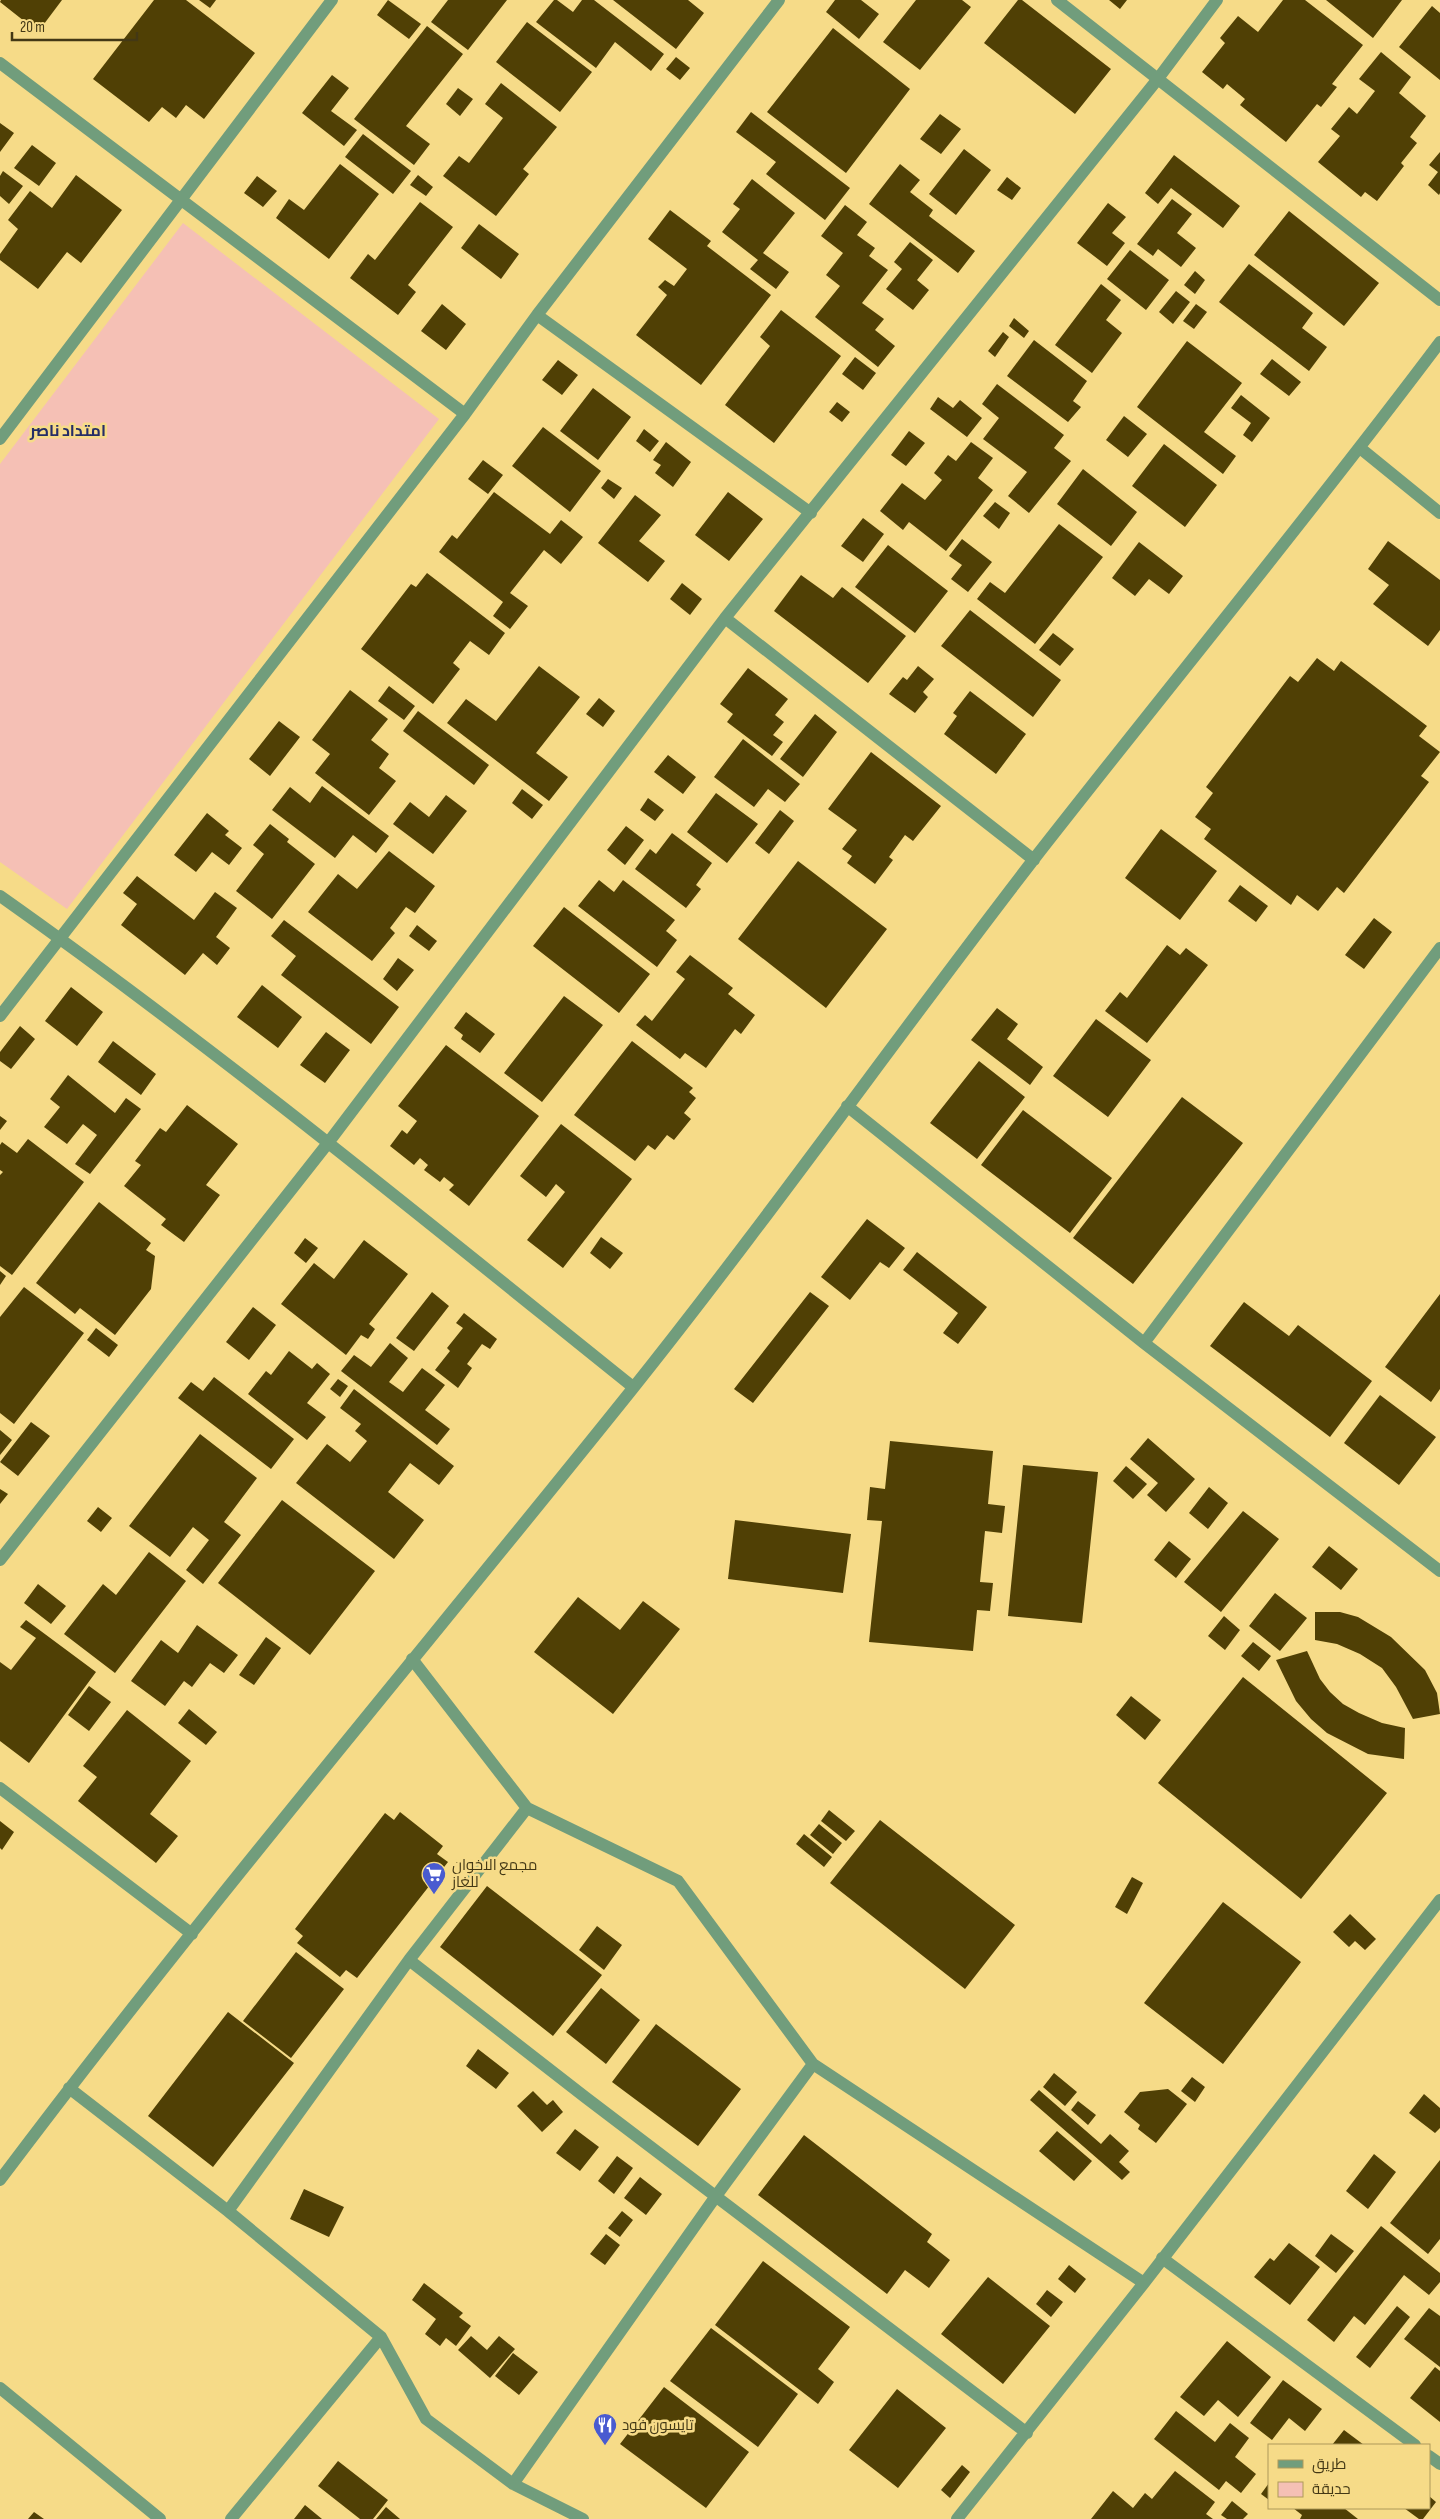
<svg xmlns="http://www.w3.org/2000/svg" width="1440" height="2519" viewBox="0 0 1440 2519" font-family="'Sofia Sans Condensed',Cairo,sans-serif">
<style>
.green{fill:#f5c0b5}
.building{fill:#504005}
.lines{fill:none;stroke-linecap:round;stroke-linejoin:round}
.minor{stroke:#719d7c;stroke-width:12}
.labels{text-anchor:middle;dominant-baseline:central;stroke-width:5;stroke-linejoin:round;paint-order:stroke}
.poi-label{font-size:15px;fill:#433815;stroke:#f6db88;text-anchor:start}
.neighbourhood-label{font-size:16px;font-weight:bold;fill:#242d66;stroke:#f6db88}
</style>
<rect width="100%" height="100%" fill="#f6db88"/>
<path class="green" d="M183,223L439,419L67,909L0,862V464Z"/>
<path class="building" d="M1,0H62L38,32L0,2Z
M154,0H186L255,53L204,119L186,105L176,118L162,107L149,122L93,79Z
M199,0H216L210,8Z
M388,0L421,24L409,39L377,15Z
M448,0H507L468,50L431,22Z
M554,0H557L573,12L582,0H594L664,54L651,71L615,42L596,68L536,22Z
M613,0H688L704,13L676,49Z
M835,0H861L879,14L859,39L826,12Z
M916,0H962L971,7L920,70L883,42Z
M1018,0H1022L1111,69L1075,114L984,43Z
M1109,0H1127L1120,9Z
M1283,0H1305L1363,45L1332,84L1337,87L1321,107L1317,104L1286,142L1240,105L1245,99L1227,84L1223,89L1202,72L1225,43L1220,38L1238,16L1258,32Z
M1326,0H1402L1373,38Z
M1432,6L1440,13V80L1399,47Z
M527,22L592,72L560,112L496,62Z
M427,26L463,54L406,126L430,144L414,165L354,119Z
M833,28L910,89L846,173L767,112Z
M1381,52L1411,77L1399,93L1426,116L1410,137L1417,143L1401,163L1404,166L1377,201L1365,192L1361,197L1318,162L1340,136L1331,129L1349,107L1357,114L1375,91L1359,79Z
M676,57L690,68L680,80L666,69Z
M332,75L349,88L331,111L357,130L344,146L302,113Z
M501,83L557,127L523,169L529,174L496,216L443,176L459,156L469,163L503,118L485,104Z
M458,88L473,99L460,116L446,104Z
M751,112L850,188L825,220L766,174L776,162L736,132Z
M940,114L961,129L941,154L920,139Z
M0,123L14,133L0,152Z
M363,134L411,171L393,194L345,157Z
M32,145L56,163L39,186L14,168Z
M964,149L991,170L956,215L929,194Z
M1440,152V193L1439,195L1428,185L1438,172L1429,165Z
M1174,155L1240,206L1223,228L1171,188L1158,204L1145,193Z
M340,164L379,194L329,259L276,218L289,199L304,210Z
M900,164L920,180L910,192L933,210L929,216L975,251L958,273L869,204Z
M3,171L23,186L9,204L0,196V176Z
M76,175L122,210L81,263L67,252L38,289L0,260V254L18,229L8,220L30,191L52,208Z
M418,175L433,187L426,196L410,185Z
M257,176L277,191L263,207L244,193Z
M1007,177L1021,188L1012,200L997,190Z
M752,179L795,213L763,253L789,272L776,289L750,269L758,260L722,232L740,209L733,204Z
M1172,199L1192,214L1177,233L1196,248L1181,267L1158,249L1153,256L1137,244Z
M420,202L453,227L408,285L416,292L398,315L350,278L368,254L375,260Z
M1108,203L1126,217L1112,233L1125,243L1107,266L1077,243Z
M845,205L867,222L857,235L875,248L869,256L888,270L862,303L884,319L875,330L895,346L878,367L815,317L840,286L826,275L843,253L821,236Z
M670,210L711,241L707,246L771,295L701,385L636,335L667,295L658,287L665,280L674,286L687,269L648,239Z
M1289,211L1379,283L1344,326L1254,255Z
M479,224L519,254L501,279L461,248Z
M910,242L933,260L917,280L929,290L913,310L886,289L902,269L894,262Z
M1130,250L1169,280L1146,310L1107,279Z
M1249,264L1313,313L1302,328L1327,347L1309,371L1219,302Z
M1195,271L1205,280L1195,294L1184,285Z
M1101,284L1121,300L1106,320L1122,333L1092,373L1055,345Z
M1176,291L1190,302L1173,324L1159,312Z
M442,304L466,324L446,350L421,331Z
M1196,304L1207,312L1194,329L1183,321Z
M781,310L841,356L774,443L725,405L770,346L760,337Z
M1014,318L1029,331L1024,338L1009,326Z
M1003,332L1009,337L995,357L988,351Z
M1034,340L1087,381L1073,401L1081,407L1068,422L1007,376Z
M1187,341L1242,383L1204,432L1236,456L1223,474L1137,407Z
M855,357L876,373L863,390L842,374Z
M1272,359L1301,382L1289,396L1260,374Z
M558,360L578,375L562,395L542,380Z
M997,384L1064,435L1054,448L1071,461L1029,513L1008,496L1027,472L983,439L999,418L982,404Z
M593,388L631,417L598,460L560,431Z
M1241,395L1270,418L1252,442L1243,435L1251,423L1231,408Z
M938,397L953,408L960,400L982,418L967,437L930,409Z
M837,402L850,412L842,422L829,412Z
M1124,416L1147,434L1128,457L1106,440Z
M543,427L601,471L570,512L512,466Z
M644,429L659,441L650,452L636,441Z
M909,431L925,443L906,466L891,455Z
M666,442L691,462L673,487L655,473L661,465L653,460Z
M971,442L993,458L978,478L993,490L946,551L909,522L903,530L880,511L902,483L925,500L942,480L934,473L948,455L956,461Z
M1164,444L1217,485L1185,527L1132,486Z
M483,460L503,475L488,494L468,479Z
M1083,469L1137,512L1111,546L1057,504Z
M608,479L622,488L614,499L601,488Z
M494,492L550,534L561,520L583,537L561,564L544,550L510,593L528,606L510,629L493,616L503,602L439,552L452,535L457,539Z
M728,492L763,519L729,561L695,535Z
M635,495L661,515L639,541L665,561L648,582L598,543Z
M995,502L1010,513L999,529L983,516Z
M863,518L884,534L863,562L841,546Z
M1059,524L1103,557L1035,644L977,599L990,582L1005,593Z
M962,539L992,562L968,592L951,579L962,565L949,556Z
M1388,541L1440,580V630L1428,646L1373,604L1389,585L1368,569Z
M1139,542L1183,576L1169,594L1149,579L1135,596L1112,578Z
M888,545L948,591L915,633L855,587Z
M427,573L505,633L489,655L470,641L453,663L460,669L433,704L361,649L411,584L416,587Z
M801,575L833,598L842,587L906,636L868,683L774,611Z
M682,583L702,599L690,615L670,599Z
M970,610L1061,680L1033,717L941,646Z
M1053,633L1074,649L1060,666L1039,650Z
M1317,658L1334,671L1341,661L1427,726L1419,736L1440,752L1421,776L1429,782L1344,893L1337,887L1318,911L1297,895L1291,905L1204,839L1211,829L1195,817L1213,793L1206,787L1290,676L1298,682Z
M539,666L580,697L536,753L568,777L549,801L447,723L466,699L496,721Z
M918,666L934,679L923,692L928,697L915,713L889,694L903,677L907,680Z
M748,668L788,699L775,715L784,722L773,735L783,742L772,756L727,722L733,714L720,704Z
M389,686L415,706L404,720L378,701Z
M350,690L388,719L371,740L389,754L379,768L396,781L369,815L315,773L330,754L312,740Z
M970,691L1026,734L996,774L944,734L957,716L953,713Z
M599,698L615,711L603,727L586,714Z
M418,711L489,765L474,785L403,731Z
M815,714L837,732L803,777L780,759Z
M279,721L300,737L270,776L249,759Z
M743,739L800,784L785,802L768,789L754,807L714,777Z
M871,752L941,806L913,841L905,835L889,857L893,860L875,884L847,863L852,856L842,849L857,830L828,809Z
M668,755L696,777L683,794L654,772Z
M322,786L389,836L376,853L353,835L335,858L272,810L290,787L310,803Z
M522,789L543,805L532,819L512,803Z
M716,793L758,824L727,863L687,832Z
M446,795L467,811L433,854L393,824L410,802L429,817Z
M648,798L664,810L655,821L640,810Z
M780,810L794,821L769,854L755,843Z
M207,813L229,831L225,835L242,848L229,865L212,852L196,872L174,855Z
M270,824L289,839L287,842L315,864L272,919L236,891L264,854L253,845Z
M626,826L644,840L625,865L607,850Z
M1161,829L1217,871L1180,920L1125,878Z
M672,833L712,863L696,885L701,889L686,908L635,869L650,849L656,854Z
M389,851L435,886L415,913L406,907L390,928L395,933L372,961L308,912L338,874L357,889Z
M798,861L887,929L826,1008L738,939Z
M137,876L194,920L215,892L237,908L216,937L230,948L217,965L203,953L185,975L121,925L137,904L123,893Z
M599,880L614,892L623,880L675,920L666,931L677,940L657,967L578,906Z
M1240,885L1268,906L1256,922L1228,901Z
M564,907L650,974L619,1013L533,946Z
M1374,918L1392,932L1364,969L1345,955Z
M284,920L399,1007L371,1044L281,975L296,956L271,936Z
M417,925L437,941L429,951L409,936Z
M1167,945L1180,955L1186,948L1208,965L1147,1043L1105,1011L1120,992L1127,998Z
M690,955L733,988L728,994L755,1015L741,1034L735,1029L706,1068L685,1053L680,1059L636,1025L645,1015L652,1021L685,979L676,972Z
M398,958L414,970L397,991L383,979Z
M262,985L302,1017L278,1048L237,1017Z
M71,987L103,1012L77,1046L45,1021Z
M564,996L603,1025L542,1102L504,1073Z
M997,1008L1018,1024L1007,1039L1043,1067L1030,1085L971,1040Z
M466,1012L495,1034L480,1053L461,1039L463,1035L454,1028Z
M1096,1019L1151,1060L1108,1117L1053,1076Z
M20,1026L35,1039L11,1069L0,1061V1052Z
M326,1032L350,1050L325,1083L300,1065Z
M113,1041L156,1074L141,1095L98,1062Z
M632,1041L693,1088L689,1092L696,1098L684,1113L691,1119L674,1140L667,1135L655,1150L648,1145L635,1161L574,1115Z
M446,1045L539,1116L469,1206L449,1190L454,1185L444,1177L440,1182L424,1170L428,1165L420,1158L414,1165L390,1146L402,1130L407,1134L417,1121L398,1106Z
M979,1061L1025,1097L977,1159L930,1123Z
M68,1075L115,1113L126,1098L141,1109L90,1174L75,1164L97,1135L83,1124L67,1144L44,1127L60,1107L50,1099Z
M1182,1097L1243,1143L1133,1284L1073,1238Z
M187,1105L238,1144L206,1185L220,1195L184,1242L161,1225L166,1219L124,1186L141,1165L135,1161L160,1128L166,1132Z
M1023,1110L1112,1178L1070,1233L981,1165Z
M0,1116L7,1121L0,1130Z
M561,1124L632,1179L563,1268L527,1240L565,1192L556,1184L546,1197L520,1176Z
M28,1139L84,1182L12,1275L0,1266V1175L3,1172L0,1170V1145L2,1142L17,1153Z
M99,1202L151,1243L146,1250L155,1256L151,1289L115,1335L80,1308L75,1314L36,1283Z
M867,1219L905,1248L889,1268L880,1262L850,1300L821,1277Z
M601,1237L623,1253L610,1269L590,1253Z
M305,1238L318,1248L306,1263L294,1253Z
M364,1240L408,1274L369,1324L375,1329L368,1339L361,1335L346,1355L281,1304L314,1263L334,1279Z
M917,1252L987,1307L958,1344L943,1333L958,1313L903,1270Z
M0,1271L6,1276L0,1285Z
M24,1287L84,1333L14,1424L0,1413V1317Z
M432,1292L449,1306L414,1351L396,1338Z
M810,1292L829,1306L753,1403L734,1389Z
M1440,1294V1389L1431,1402L1385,1367Z
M1244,1302L1289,1336L1298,1325L1372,1381L1330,1437L1210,1346Z
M253,1307L276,1325L249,1360L226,1342Z
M464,1313L497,1339L490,1349L482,1344L467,1364L472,1368L458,1388L435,1370L450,1351L447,1348L463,1328L456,1323Z
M96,1328L118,1345L109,1357L87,1340Z
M390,1343L408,1358L389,1382L403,1392L422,1368L445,1385L425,1410L450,1429L437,1445L341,1371L354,1355L371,1367Z
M289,1351L312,1369L317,1363L330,1374L307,1403L326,1417L307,1440L248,1394L266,1371L271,1375Z
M214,1377L294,1439L271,1469L178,1398L191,1382L203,1391Z
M338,1379L348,1386L340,1397L330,1389Z
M354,1389L454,1466L439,1485L410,1463L388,1492L424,1520L394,1559L296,1483L327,1444L350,1462L367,1441L355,1431L361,1424L340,1408Z
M1380,1395L1436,1437L1399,1485L1344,1443Z
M31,1422L50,1436L18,1476L0,1462Z
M0,1430L12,1440L0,1455Z
M200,1434L257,1478L224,1522L241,1535L203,1584L186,1570L209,1540L193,1527L170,1557L129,1526Z
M1148,1438L1195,1479L1166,1512L1147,1495L1158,1483L1130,1459Z
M890,1441L993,1451L988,1504L1005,1506L1002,1533L985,1531L980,1582L993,1583L990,1611L977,1610L973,1651L869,1642L882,1521L867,1520L870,1487L885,1489Z
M1023,1465L1098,1472L1082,1623L1008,1616Z
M1126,1466L1147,1484L1133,1499L1113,1481Z
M1209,1487L1228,1503L1208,1529L1189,1513Z
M0,1489L8,1494L0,1504Z
M282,1500L375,1571L310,1655L218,1583Z
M98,1507L112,1518L101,1532L87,1521Z
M1243,1511L1279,1539L1221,1612L1184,1582Z
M735,1520L851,1534L843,1593L728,1579Z
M1169,1541L1191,1559L1176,1578L1154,1560Z
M1329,1546L1358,1569L1341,1590L1312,1567Z
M149,1552L186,1581L115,1673L64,1634L103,1584L116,1595Z
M38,1584L66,1606L51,1624L24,1603Z
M1275,1593L1307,1618L1280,1651L1249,1626Z
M578,1597L620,1630L643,1601L680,1629L613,1714L534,1652Z
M1315,1612H1340L1358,1617L1391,1637L1425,1670L1437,1693L1440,1714L1413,1719L1396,1687L1382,1668L1360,1654L1337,1644L1315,1640Z
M1224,1616L1240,1630L1225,1650L1208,1636Z
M26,1620L96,1672L29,1763L0,1741V1662L11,1670L36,1638L20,1627Z
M197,1625L238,1655L224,1673L210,1663L192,1687L184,1681L165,1706L131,1681L161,1640L178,1653Z
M266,1637L281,1648L254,1685L239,1675Z
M1253,1642L1271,1656L1259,1671L1241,1656Z
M1307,1651L1320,1679L1330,1692L1343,1704L1359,1713L1382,1723L1405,1728L1404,1759L1368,1754L1327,1733L1311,1719L1296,1701L1276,1660Z
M1243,1677L1387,1793L1301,1899L1158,1783Z
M89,1686L111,1702L89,1731L68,1715Z
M1131,1696L1161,1720L1145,1740L1116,1715Z
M189,1709L217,1732L206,1745L178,1723Z
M127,1710L191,1761L150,1814L178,1836L156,1863L78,1801L97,1777L83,1766Z
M829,1810L855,1831L846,1841L821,1821Z
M400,1812L443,1846L437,1854L448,1862L357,1978L346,1970L340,1977L297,1943L303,1936L295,1929L385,1813L394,1820Z
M880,1820L1015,1925L965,1989L830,1883Z
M0,1821L14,1832L2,1850L0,1848Z
M819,1824L842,1843L833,1854L810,1835Z
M804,1834L832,1857L824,1867L796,1844Z
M1132,1877L1143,1883L1127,1914L1115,1907Z
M487,1886L602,1975L553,2036L440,1947Z
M1223,1902L1301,1962L1223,2064L1144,2003Z
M1350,1914L1376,1939L1365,1950L1355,1941L1349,1947L1333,1932Z
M597,1926L622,1945L604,1970L579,1950Z
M296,1952L344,1989L291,2058L243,2021Z
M601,1988L640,2020L606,2064L566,2032Z
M228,2012L294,2063L213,2167L148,2116Z
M656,2024L741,2089L698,2146L612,2082Z
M478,2049L509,2073L496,2089L466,2066Z
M1054,2073L1077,2092L1065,2106L1043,2087Z
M1192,2077L1205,2087L1195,2102L1181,2091Z
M1168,2089L1187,2104L1156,2143L1138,2129L1140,2125L1124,2112L1140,2092Z
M1039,2090L1101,2144L1110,2134L1129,2151L1119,2162L1130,2172L1122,2180L1030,2100Z
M533,2091L547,2105L553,2100L563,2112L542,2132L517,2106Z
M1424,2094L1440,2108V2128L1435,2133L1409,2113Z
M1078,2101L1096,2115L1088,2125L1071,2110Z
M575,2129L599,2147L580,2171L556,2153Z
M1057,2131L1092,2161L1074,2181L1039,2151Z
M804,2135L932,2234L927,2242L950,2260L929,2288L905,2270L887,2294L758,2195Z
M1374,2154L1396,2172L1368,2209L1346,2191Z
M617,2156L633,2168L614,2194L598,2181Z
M1440,2160V2239L1428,2254L1390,2223Z
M640,2177L662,2194L646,2215L624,2198Z
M304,2189L344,2207L329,2237L290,2219Z
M622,2211L633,2220L620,2237L608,2228Z
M1381,2226L1440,2273V2282L1429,2295L1404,2275L1365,2325L1354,2316L1334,2342L1307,2320Z
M606,2234L620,2245L605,2265L590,2254Z
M1331,2234L1354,2251L1336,2273L1315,2256Z
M1289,2243L1320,2267L1290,2305L1254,2277L1270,2258L1274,2261Z
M763,2261L850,2327L818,2369L834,2382L818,2404L715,2325Z
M1069,2265L1086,2279L1075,2293L1058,2279Z
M988,2277L1050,2326L1003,2384L941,2334Z
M424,2283L463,2313L459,2317L471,2326L456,2346L446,2338L440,2346L425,2334L436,2319L412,2300Z
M1047,2290L1063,2302L1051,2317L1036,2304Z
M1397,2306L1410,2317L1370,2368L1356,2357Z
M1429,2308L1440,2316V2367L1404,2339Z
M711,2328L798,2394L758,2447L670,2381Z
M471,2336L487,2350L499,2336L515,2349L490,2378L458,2350Z
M1227,2341L1271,2377L1238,2417L1218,2400L1204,2416L1180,2397Z
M513,2353L538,2372L519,2395L495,2376Z
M1435,2367L1440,2371V2422L1410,2398Z
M1283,2380L1322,2409L1305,2431L1289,2418L1272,2440L1250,2423Z
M664,2387L749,2452L706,2508L620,2444Z
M897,2389L946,2428L898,2488L849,2450Z
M1176,2411L1215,2442L1230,2423L1249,2438L1235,2457L1256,2474L1241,2493L1226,2481L1219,2490L1154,2439Z
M1344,2430L1364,2445H1332Z
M338,2461L388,2500L373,2519H360L318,2486Z
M962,2465L970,2472L950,2498L941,2490Z
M1175,2471L1215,2502L1206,2514L1213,2519H1091L1113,2491L1133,2508L1145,2493L1152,2499Z
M1269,2483V2500L1261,2494Z
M1429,2496L1436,2502L1423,2519H1419L1404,2508H1429Z
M1232,2501L1248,2514L1243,2519H1227L1221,2515Z
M305,2505L322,2519H294Z
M386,2507L400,2519H376Z
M1293,2508H1344L1358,2519H1300L1302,2515Z
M34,2512L44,2519H28Z"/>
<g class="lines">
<path class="minor" d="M1057,0L1440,300
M0,63L465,414
M537,315L811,513
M0,439L332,0
M1360,448L1440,513
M725,618L1034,860
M0,896C218,1050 425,1220 633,1387
M0,1016L465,414L537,315L779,0
M847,1106L1144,1343L1440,1571
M1144,1343L1440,948
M0,1560L328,1143L725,618L1157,80L1217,0
M412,1659L527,1808L678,1881L813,2064L1144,2283
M0,1788L192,1934
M409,1960L585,2097L1027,2433
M69,2088L228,2211L381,2337L426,2419L513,2484L583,2519
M0,2180C202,1911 420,1654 630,1392C769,1218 898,1035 1034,859C1169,686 1308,518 1440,342
M228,2211L409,1960L527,1808
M1162,2258L1415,2445
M0,2388L160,2519
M1429,2456L1440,2464
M513,2484L716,2196L813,2064
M231,2519L381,2337
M957,2519L1144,2283L1440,1900"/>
</g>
<defs>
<g id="supermarket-pin" transform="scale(1.25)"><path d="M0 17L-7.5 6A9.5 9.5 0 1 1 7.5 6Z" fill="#495bd0" stroke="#f6db88"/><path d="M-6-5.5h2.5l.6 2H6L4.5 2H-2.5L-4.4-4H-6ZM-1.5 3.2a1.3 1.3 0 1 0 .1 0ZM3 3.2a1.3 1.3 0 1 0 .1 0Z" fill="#fff"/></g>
<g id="restaurant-pin" transform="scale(1.25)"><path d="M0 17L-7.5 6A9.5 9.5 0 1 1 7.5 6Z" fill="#495bd0" stroke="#f6db88"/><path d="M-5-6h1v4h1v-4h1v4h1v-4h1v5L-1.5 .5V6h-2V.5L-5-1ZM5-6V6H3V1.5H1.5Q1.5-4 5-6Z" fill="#fff"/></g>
</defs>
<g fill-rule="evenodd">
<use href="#supermarket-pin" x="434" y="1874"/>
<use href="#restaurant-pin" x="605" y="2425"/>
</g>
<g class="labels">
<g class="poi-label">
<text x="452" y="1865">مجمع الاخوان<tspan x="452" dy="17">للغاز</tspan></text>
<text x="622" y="2425">تايسون فود</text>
</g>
<g class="neighbourhood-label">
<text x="68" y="431">امتداد ناصر</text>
</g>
</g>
<rect x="1268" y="2444" width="162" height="65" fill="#f6db88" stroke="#ae9a5a"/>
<rect x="1278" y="2460" width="25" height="8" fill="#719d7c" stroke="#ae9a5a"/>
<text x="1312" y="2469" font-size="15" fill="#433815">طريق</text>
<rect x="1278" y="2482" width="25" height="15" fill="#f5c0b5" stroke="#ae9a5a"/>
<text x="1312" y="2494" font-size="15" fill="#433815">حديقة</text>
<path d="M12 32v8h125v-8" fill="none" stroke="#433815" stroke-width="2.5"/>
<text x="20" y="32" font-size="15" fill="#433815" stroke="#f6db88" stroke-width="4" paint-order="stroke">20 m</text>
</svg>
